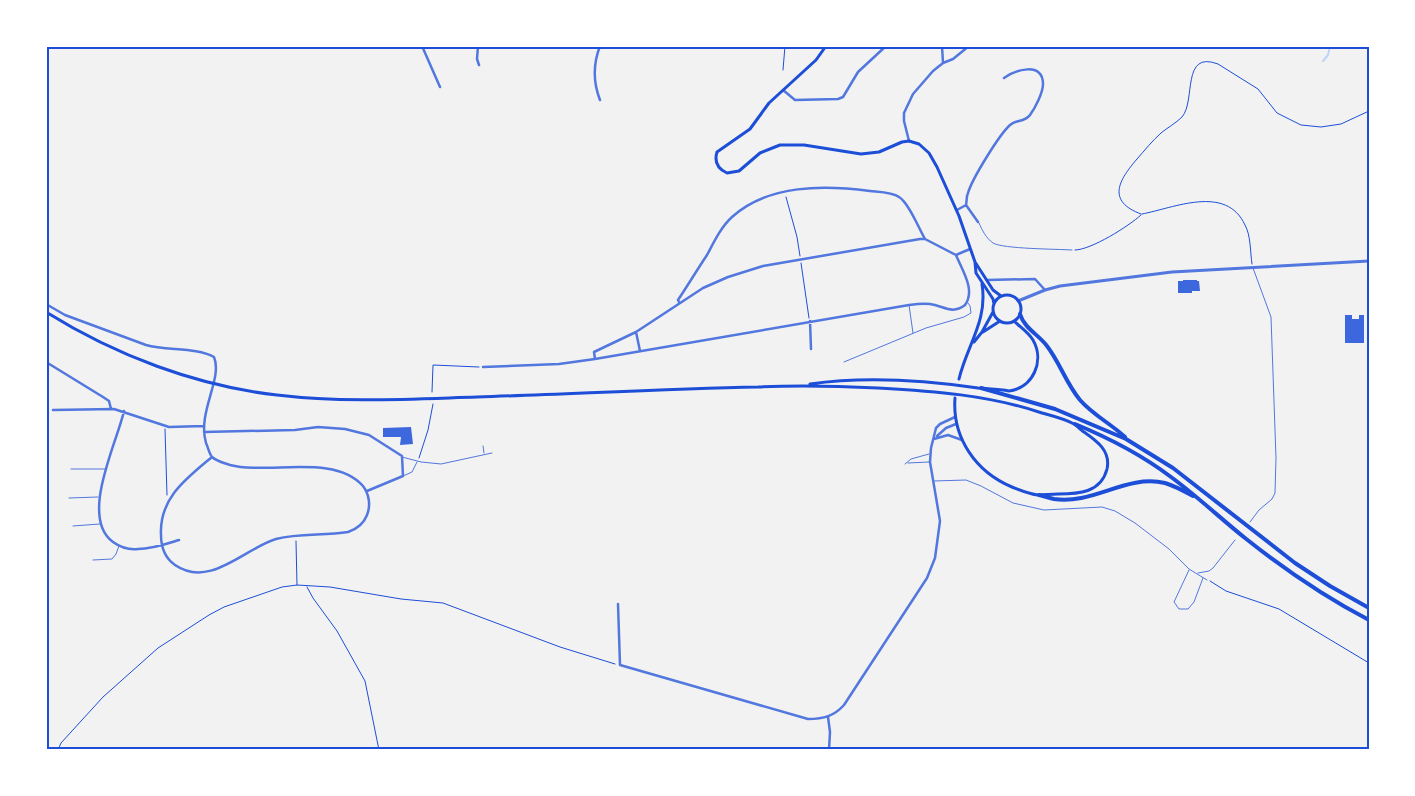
<svg xmlns="http://www.w3.org/2000/svg" width="1415" height="796" viewBox="0 0 1415 796" font-family="Ubuntu,sans-serif">
<style>
.lines{fill:none;stroke-linecap:round;stroke-linejoin:round}
.stream{stroke:#bfd3fe;stroke-width:2}
.building{fill:#3d67dc}
.path{stroke:#1d4ed8;stroke-width:1}
.service{stroke:#5277de;stroke-width:1}
.minor{stroke:#5277de;stroke-width:2.5}
.tertiary{stroke:#5277de;stroke-width:3}
.secondary{stroke:#1d4ed8;stroke-width:3}
.trunk{stroke:#1d4ed8;stroke-width:4}
.neatline{fill:none;stroke:#1d4ed8;stroke-width:2}
</style>
<rect width="100%" height="100%" fill="#f2f2f2"/>
<g class="lines">
<path class="stream" d="M1323,61L1328,55L1330,46"/>
</g>
<path class="building" d="M1183,280H1197V281H1199L1200,291H1192V293H1178V281H1183Z
M1345,315H1352V319H1359V315H1364V343H1345Z
M411,427L413,444L400,445L401,437H383V428Z"/>
<g class="lines">
<path class="path" d="M783,70L785,46
M786,197L797,237L800,256
M1141,214C1106,201 1119,180 1137,159C1145,150 1152,141 1161,133C1167,128 1176,123 1182,117C1196,101 1181,50 1218,64L1258,89L1277,113L1301,125L1321,127L1341,124L1369,111
M1142,214C1174,208 1226,184 1245,225C1251,236 1250,251 1252,264
M1075,250C1091,250 1129,226 1141,215
M801,263L809,318
M432,392L433,365L479,367
M165,429L167,495
M419,458L428,430L433,404
M296,541L297,585
M1210,581L1226,591L1279,609L1369,663
M307,587L313,598L337,631L365,681L379,750
M58,750L61,743L103,697L158,648L209,615L224,607L282,587L297,585L330,587L401,599L443,603L560,647L615,664"/>
<path class="service" d="M979,223C982,230 986,238 993,243C1003,249 1057,249 1072,250
M909,305L913,333
M844,362L926,328L964,317L971,313L970,306L968,303
M483,446L484,453
M402,457L421,462L441,464L492,453
M908,463L929,462
M905,464L911,459L929,454
M71,469H106
M403,476L412,472L417,462
M934,481L966,480L981,486L1013,503L1044,510L1102,507L1115,511L1135,523L1169,549L1189,569L1207,580
M69,498L98,497
M1250,522L1259,510L1272,499L1275,493L1276,458L1271,317L1253,268
M73,526L100,524
M93,560L112,559L116,554L119,546
M1189,570L1174,602L1179,609H1188L1194,602L1203,578
M1198,573L1209,571L1213,568L1235,540"/>
<path class="minor" d="M422,46L440,87
M478,46L477,59L479,65
M600,46C593,64 593,82 600,100
M942,46L943,63
M783,90L795,100L838,99L843,97L858,72L886,46
M909,141L904,121V113L913,94L933,71L943,63L953,59L969,46
M966,205C967,201 966,197 968,193C972,179 999,135 1010,125C1016,119 1024,123 1030,115C1035,108 1043,93 1043,84C1043,61 1015,70 1004,78
M957,210L966,205L978,222
M987,280L1035,279L1045,290
M679,302L678,300C688,285 697,270 707,255C714,242 721,227 732,217C769,184 824,185 870,191C879,192 892,192 899,197C909,203 919,229 925,239
M46,304L65,315L146,345C167,351 196,347 214,357C223,379 197,412 206,443C208,447 209,453 212,457C216,461 224,463 230,465C268,475 334,453 363,486C369,494 371,505 367,515C364,523 357,529 348,532C324,536 300,533 276,539C245,548 210,589 175,565C165,558 161,547 161,535C159,498 187,478 212,457
M810,321L811,349
M636,332L640,351
M595,359L594,352L636,332L703,288L728,277L763,266L920,239H925L956,255L970,249
M46,362L103,397L109,401L111,409
M483,367L559,364L595,359L909,305C916,304 923,303 930,304C944,306 952,315 965,305C976,290 962,270 956,255
M53,410L114,409L169,427L204,426
M124,411C117,443 79,517 113,542C120,547 129,550 138,549C152,549 166,544 179,540
M204,432L295,430L318,427L345,429L369,435L402,456L403,476L367,491
M937,436L946,428L956,424
M934,439L948,435L962,440
M618,604L620,665L808,719C824,719 834,716 844,705L927,578L935,558L940,521L930,462L931,448L936,428L940,424L955,417
M828,717L830,732L829,750"/>
<path class="tertiary" d="M1018,301L1045,290L1060,286L1172,272L1369,261"/>
<path class="secondary" d="M826,46L816,60L769,103L750,129L717,152C714,162 718,169 727,173L739,171L760,153L780,145H804L861,154L879,152L902,142L909,141L919,144L929,153L937,167L959,216L975,262L976,273L993,299L994,304
M975,262L993,290L1001,296
M993 309a14 14 0 1 1 28 0a14 14 0 1 1-28 0Z
M46,312C115,355 196,386 277,395C343,403 411,399 477,397C571,394 664,389 758,387C798,385 838,386 878,388C933,391 989,395 1042,413C1053,416 1065,419 1074,424C1076,425 1082,431 1084,432C1097,441 1111,451 1107,469C1101,493 1078,494 1058,494C1051,494 1044,495 1038,495C1029,494 1020,490 1012,487C976,472 952,438 955,398
M983,332L1000,321
M974,342L982,332L993,312
M959,379C967,345 988,321 982,284
M810,384C866,376 923,380 978,388C989,389 999,389 1009,391C1033,388 1045,361 1033,340C1028,332 1020,327 1014,321"/>
<path class="trunk" d="M1020,314C1024,328 1039,335 1047,346C1060,363 1066,383 1080,400C1093,415 1110,423 1125,437
M981,388L1055,409L1126,439L1173,468L1295,563L1330,586L1369,608
M1075,424C1109,438 1142,455 1171,477C1197,496 1220,518 1245,538C1284,569 1325,597 1369,620
M1039,495C1044,496 1049,498 1054,499C1093,505 1126,474 1165,483C1175,486 1184,491 1193,496"/>
</g>
<rect width="1415" height="796" fill="none" stroke="#ffffff" stroke-width="95"/>
<rect x="48" y="48" width="1320" height="700" class="neatline"/>
</svg>
